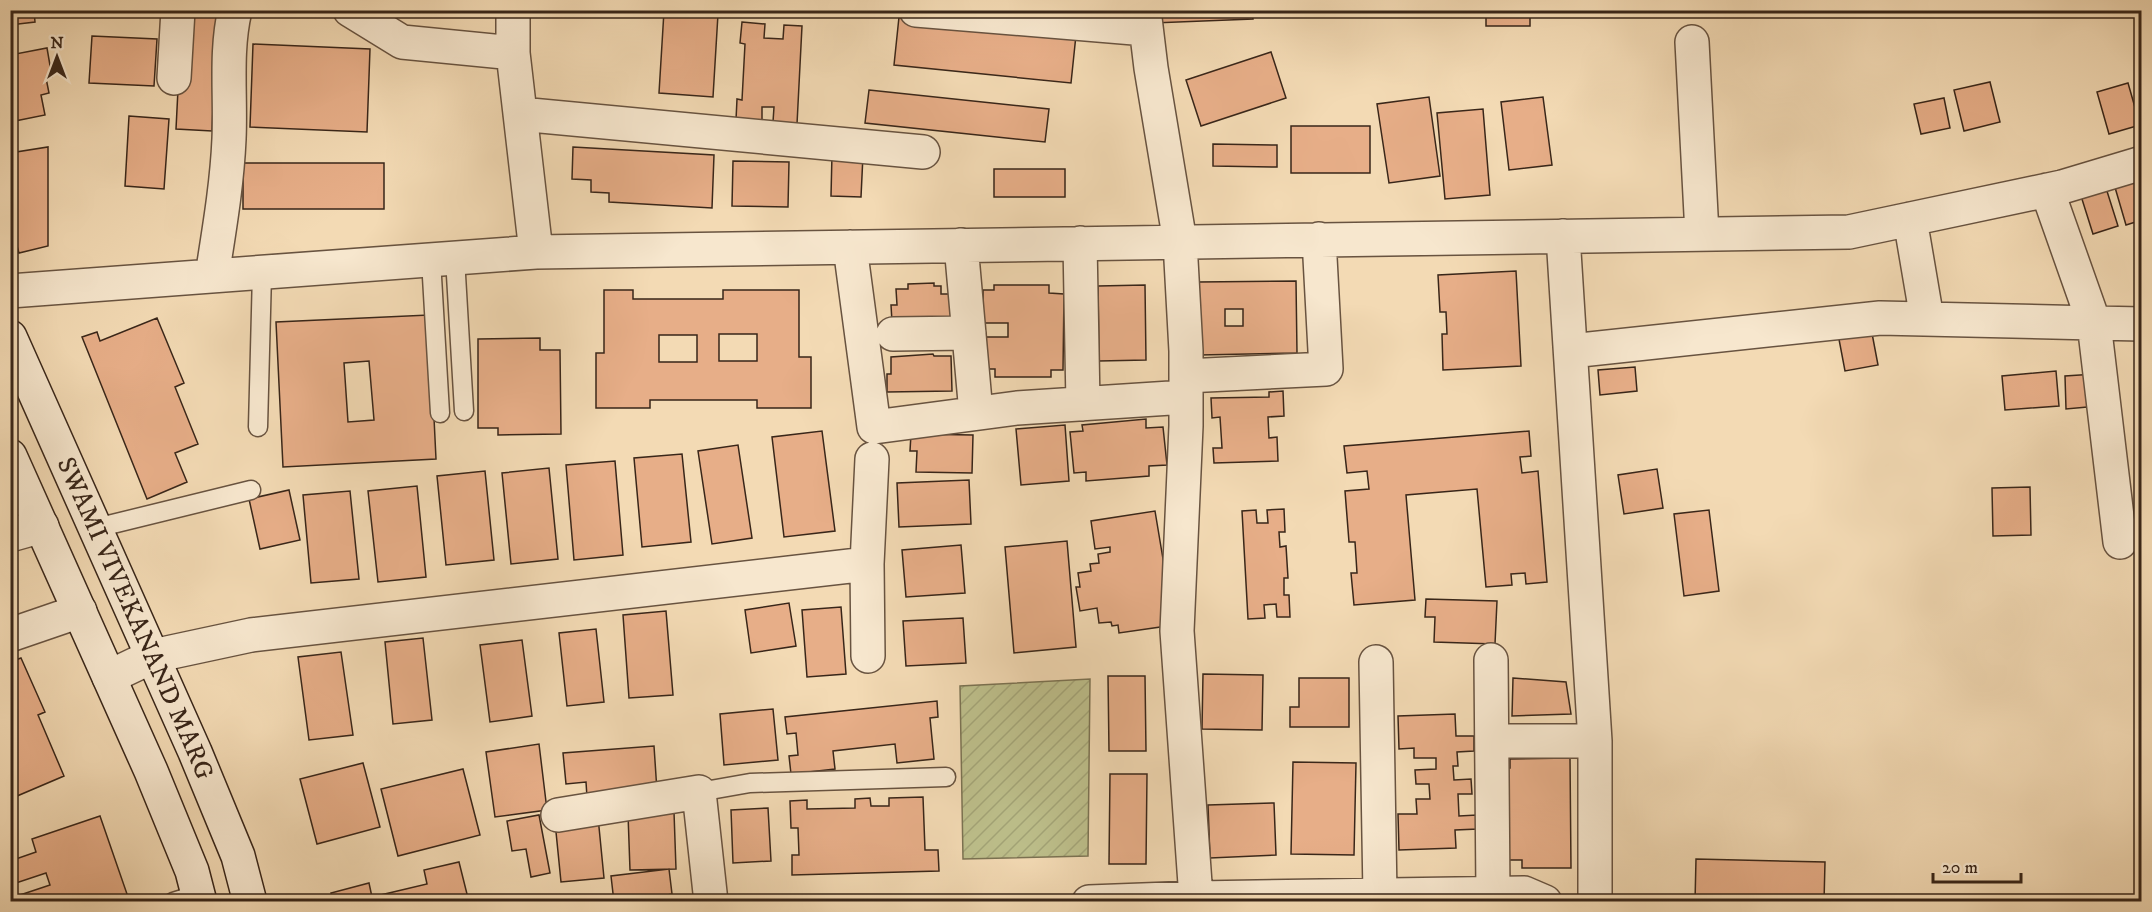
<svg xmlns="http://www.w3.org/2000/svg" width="2152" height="912" viewBox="0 0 2152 912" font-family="'IM FELL DW Pica',serif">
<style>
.garden{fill:url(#garden-furrows);stroke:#7b7252;stroke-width:1.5}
.building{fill:#e7ae88;stroke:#392619;stroke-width:1.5;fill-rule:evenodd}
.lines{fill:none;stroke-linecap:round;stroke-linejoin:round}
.lane-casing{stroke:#685340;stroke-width:21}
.street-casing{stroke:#685340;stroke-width:36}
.secondary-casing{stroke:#392619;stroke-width:36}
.lane{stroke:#f7e7ce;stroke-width:18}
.street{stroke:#f7e7ce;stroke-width:33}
.secondary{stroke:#f7e7ce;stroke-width:33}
.labels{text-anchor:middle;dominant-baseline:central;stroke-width:4.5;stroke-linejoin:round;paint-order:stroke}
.street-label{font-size:26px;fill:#392619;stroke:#f7e7ce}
</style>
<defs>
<pattern id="garden-furrows" width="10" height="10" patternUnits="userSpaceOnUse" patternTransform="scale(1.5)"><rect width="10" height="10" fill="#bdbf8b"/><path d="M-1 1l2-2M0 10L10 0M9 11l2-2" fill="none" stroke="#a3a477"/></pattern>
</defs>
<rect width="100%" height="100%" fill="#f3dab4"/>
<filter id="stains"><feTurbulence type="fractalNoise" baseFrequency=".00333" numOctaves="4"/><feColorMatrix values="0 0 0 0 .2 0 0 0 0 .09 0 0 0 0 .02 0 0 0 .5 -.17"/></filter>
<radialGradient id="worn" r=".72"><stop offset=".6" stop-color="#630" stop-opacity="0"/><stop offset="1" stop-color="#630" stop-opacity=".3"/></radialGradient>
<path class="garden" d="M1090,679L1088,856L963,859L960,686Z"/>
<path class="building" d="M10,10H34L35,22L10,25Z
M182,10H217L212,131L176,129Z
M1153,10H1252L1253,19L1153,23Z
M1486,10H1530V26H1486Z
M664,11L718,14L713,97L659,93Z
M899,17L1076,35L1071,83L894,65Z
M742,22L765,24L764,38L783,39L784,25L802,26L797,124L773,122L774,107H762V122L736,120L737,99L742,100L745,44L740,43Z
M92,36L157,39L154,86L89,83Z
M253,44L370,49L367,132L250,127Z
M47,48L52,77L46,78L49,93L41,95L45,115L10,122V55Z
M1271,52L1286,98L1201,126L1186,80Z
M1990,82L2000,122L1964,131L1954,90Z
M2128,83L2140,125L2109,134L2097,92Z
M869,90L1049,109L1045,142L865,123Z
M1429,97L1440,176L1389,183L1377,104Z
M1543,97L1552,165L1509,170L1501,102Z
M1944,98L1950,128L1921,134L1914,104Z
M1483,109L1490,195L1445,199L1437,113Z
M129,116L169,119L164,189L125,186Z
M1291,126H1370V173H1291Z
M1213,144L1277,145V167L1213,166Z
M48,147V246L19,253L10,222V153Z
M573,147L714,155L712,208L609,202V193L591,192V180L572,179Z
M832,154L863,155L861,197L831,196Z
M733,161L789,162L788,207L732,206Z
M243,163H384V209H243Z
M994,169H1065V197H994Z
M2142,176V220L2126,225L2114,184Z
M2106,188L2118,226L2093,234L2081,196Z
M1516,271L1521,366L1443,370L1442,334H1447L1446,312H1440L1438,275Z
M1296,281L1297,353L1199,355L1198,282ZM1225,309H1243V326H1225Z
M934,283V286H941V294H951L952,320L892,322L891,305H897L896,289H908V284Z
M994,285H1049V293L1064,294L1063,370H1051V377H995V369H985L980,337H1008V323H980V307H983V290H994Z
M1145,285L1146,360L1099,361L1098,286Z
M604,290H633V299H723V290H799V357H811V408H757V400H650V408H596V353H604ZM719,334H757V361H719ZM659,335H697V362H659Z
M429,315L436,459L283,467L276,322ZM369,361L374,420L348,422L344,363Z
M157,318L184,383L175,387L198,444L175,453L187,482L147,499L82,337L97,332L100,341Z
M1871,328L1878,365L1845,371L1838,334Z
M540,338V350H560L561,434L498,435V428H478V339Z
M933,354L934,356H951L952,391L887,392V374H891V357Z
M1635,367L1637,391L1600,395L1598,370Z
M2056,371L2059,406L2005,410L2002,376Z
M2095,374L2098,406L2066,409L2065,376Z
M1283,391L1284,416L1268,417L1269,438L1277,437L1278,461L1214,463L1213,448H1222L1220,417L1212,418L1211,398L1269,397V392Z
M1146,419V428L1163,427L1167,465L1149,466V476L1086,481V472L1074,473L1070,432L1083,431L1082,425Z
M1065,425L1069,481L1021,485L1016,429Z
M822,431L835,531L784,537L772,437Z
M1529,431L1531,456L1520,457L1522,473L1538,471L1547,582L1526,584L1525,573L1511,574L1512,585L1486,587L1477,489L1406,495L1415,600L1354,605L1351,573H1357L1355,542H1349L1345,491L1369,489L1367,471L1347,473L1344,446Z
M911,434L973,435L972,473L916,472L917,451H910Z
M738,445L752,538L712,544L698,451Z
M682,454L691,542L642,547L634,458Z
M615,461L623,555L574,560L566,465Z
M549,468L558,559L511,564L502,473Z
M1657,469L1663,508L1624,514L1618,475Z
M485,471L494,560L446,565L437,476Z
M969,480L971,524L899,527L897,483Z
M417,486L426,577L378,582L368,491Z
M2030,487L2031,535L1993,536L1992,488Z
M289,490L300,540L260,549L249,499Z
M350,491L359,579L311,583L303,495Z
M1284,509L1285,532H1279L1280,547L1286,546L1288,578H1284V595H1289L1290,617H1277L1276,604L1264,605L1265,618L1248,619L1242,511L1256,510L1257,523H1268L1267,510Z
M1709,510L1719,591L1684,596L1674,514Z
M1155,511L1174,625L1119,633L1118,625L1112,626L1111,622L1099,623L1097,608L1080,611L1076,587H1080L1078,573L1091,571L1090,564L1099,563L1098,554L1110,552V547L1095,549L1091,521Z
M1067,541L1076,647L1014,653L1005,547Z
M961,545L965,593L906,597L902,550Z
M1426,599L1497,601L1495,644L1434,642L1435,617H1425Z
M789,603L796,646L751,653L745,610Z
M841,607L846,674L807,677L802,610Z
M666,611L673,695L629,698L623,615Z
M963,618L966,663L906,666L903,621Z
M596,629L604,702L567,706L559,633Z
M423,638L432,720L393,724L385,642Z
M522,640L532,716L490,722L480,645Z
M341,652L353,735L309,740L298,657Z
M21,658L45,712L38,715L64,776L10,799V662Z
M1203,674L1263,675L1262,730L1202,729Z
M1108,676H1145L1146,751H1109Z
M1299,678H1349V727H1290V707H1299Z
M1513,678L1566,682L1571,714L1512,716Z
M937,701L938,717L930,718L934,759L897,763L895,744L833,751L835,769L791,774L789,756L798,755L796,733L787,734L785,717Z
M773,709L778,760L724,765L720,714Z
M1455,714L1456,736H1474V751L1457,752L1458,766H1453L1454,780L1471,779L1472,794H1458L1459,816L1477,815L1478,829L1455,830L1456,848L1399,850L1398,814H1417L1416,799H1430L1429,784H1416L1415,770L1436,769V758H1414V748L1399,749L1398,716Z
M539,744L547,810L495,817L486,752Z
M654,746L657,791L587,797L586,782L566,784L563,753Z
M1570,758L1571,868H1522V860H1508L1503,768H1510V759Z
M1293,762L1356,763L1354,855L1291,854Z
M363,763L380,827L317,844L300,779Z
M463,769L480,835L398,856L381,789Z
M1110,774H1147L1146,864H1109Z
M923,797L925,850H938L939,871L792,875V855H799L798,828H791L790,801L807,800V809L855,808V799L870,798L871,806H889V798Z
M1274,803L1276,855L1210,858L1208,805Z
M768,808L771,861L733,863L731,810Z
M674,812L676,869L630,870L628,814Z
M539,815L550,873L531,877L526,849L512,851L507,821Z
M100,816L127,894L105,902H16L14,897L50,885L46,873L10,885V861L36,852L32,839Z
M598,817L604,878L561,882L555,822Z
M1696,859L1825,862L1824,902H1695Z
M459,862L469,902H334L331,893L369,883L372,897L427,884L424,870Z
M669,869L672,894L633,902H614L611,876Z"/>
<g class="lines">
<g class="lane-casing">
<path id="lane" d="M455,258L464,411
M431,260L440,413
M258,427L262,273
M96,528L251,490
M699,792L750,783L946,777
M173,902L198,894"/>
</g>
<g class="street-casing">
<path id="street" d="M350,10L402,42L513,53
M513,10V53L536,252
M916,10L1146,29
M1144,10L1151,68L1180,242L1186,351V426L1177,631L1196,898
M1692,42L1702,234
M174,78L178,10
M520,114L923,152
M2047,190L2094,323L2142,324
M1910,219L1927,319
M1563,236L1595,741V902
M1080,243L1083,404
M961,245L976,413
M850,247L874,427L1017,408L1186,397
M212,276C219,231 227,185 229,139C231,96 225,52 235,10
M10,291L536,252L1849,232L2062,187L2142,163
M893,334L969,333
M1571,351L1880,318L2094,323L2120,542
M1186,376L1326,369L1319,239
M10,535L42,526
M10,635L80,611
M868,656L867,564L872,459
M1491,660L1493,894
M1376,662L1380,895
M109,677L153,656L251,635L867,564
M1492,741H1595
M558,815L699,792L711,902
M1089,902L1196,898L1524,893L1545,902"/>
</g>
<g class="secondary-casing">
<g id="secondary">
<path id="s1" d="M10,337L195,752L238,856L250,902"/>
<path d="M10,456L151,771L192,871L200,902"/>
</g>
</g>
<use href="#lane" class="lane"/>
<use href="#street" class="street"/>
<use href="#secondary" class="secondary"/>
</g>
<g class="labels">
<g class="street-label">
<text stroke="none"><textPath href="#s1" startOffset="308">SWAMI VIVEKANAND MARG</textPath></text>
</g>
</g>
<rect width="2152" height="912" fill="none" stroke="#f3dab4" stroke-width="36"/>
<rect x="12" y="12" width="2128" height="888" fill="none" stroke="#392619" stroke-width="3"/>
<rect x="18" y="18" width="2116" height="876" fill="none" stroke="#392619" stroke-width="1.5"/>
<g transform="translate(57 57)" stroke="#f7e7ce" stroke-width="4.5" paint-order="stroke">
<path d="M0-4.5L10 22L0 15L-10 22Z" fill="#392619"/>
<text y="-9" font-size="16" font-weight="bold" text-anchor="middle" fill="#392619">N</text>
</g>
<path d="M1933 873v9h88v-9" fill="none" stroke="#392619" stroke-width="3"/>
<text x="1942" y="873" font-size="18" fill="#392619" stroke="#f7e7ce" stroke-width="4.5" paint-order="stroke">20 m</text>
<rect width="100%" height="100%" filter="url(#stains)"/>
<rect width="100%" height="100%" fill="url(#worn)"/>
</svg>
